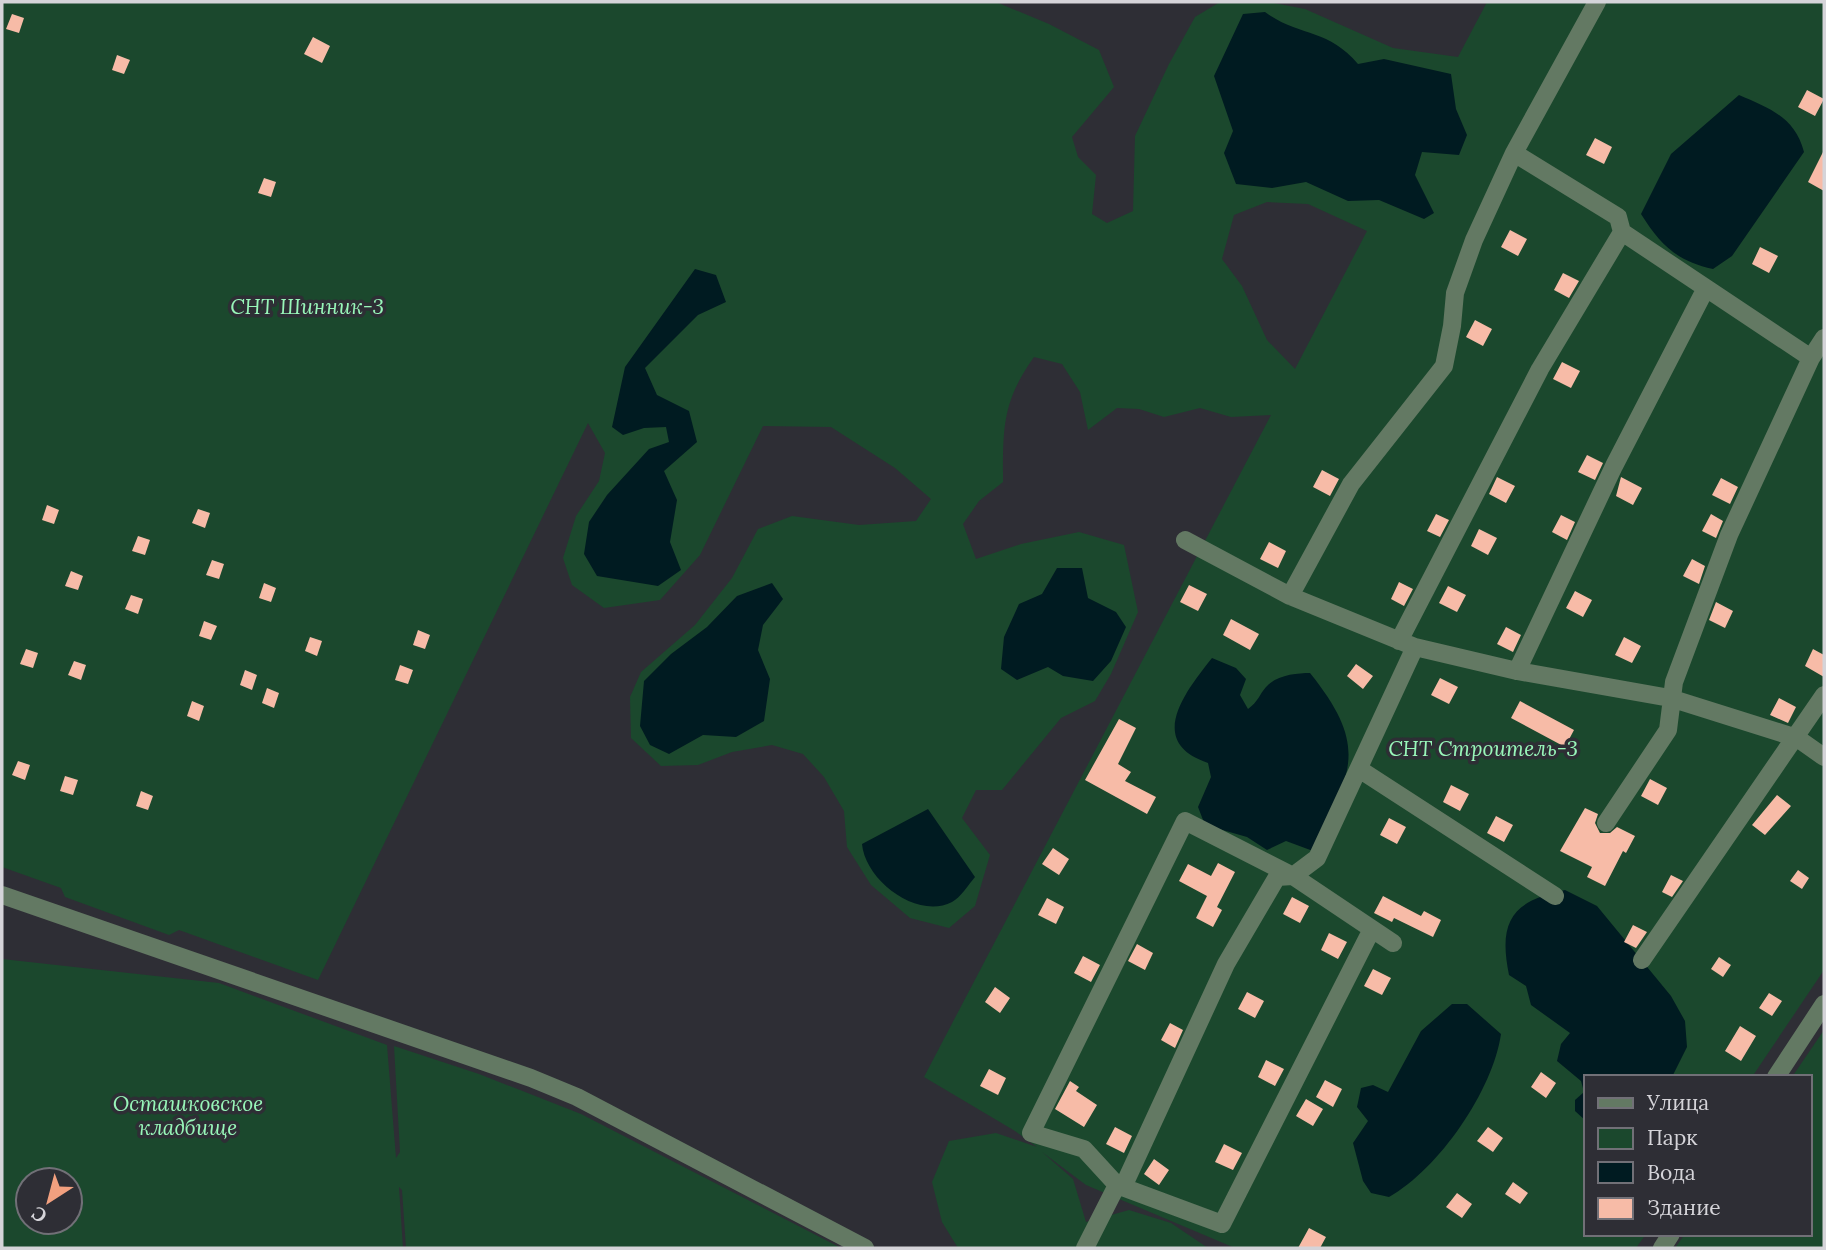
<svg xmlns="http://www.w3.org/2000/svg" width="1826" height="1250" viewBox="0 0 1826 1250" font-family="Lora,serif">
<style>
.green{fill:#1b482d;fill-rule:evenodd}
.water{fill:#001b21}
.building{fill:#f7bba7}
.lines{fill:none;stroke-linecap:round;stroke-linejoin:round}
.minor{stroke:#637963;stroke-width:18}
.labels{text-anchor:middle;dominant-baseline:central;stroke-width:7;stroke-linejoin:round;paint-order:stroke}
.park-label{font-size:21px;font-style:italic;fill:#98f6b9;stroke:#2e2e35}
</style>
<rect width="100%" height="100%" fill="#2e2e35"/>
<path class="green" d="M2,2H996L1049,24L1099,50L1114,87L1072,137L1078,157L1096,175L1092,214L1107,223L1133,211L1135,136L1169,64L1195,17L1220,2H1269L1305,9L1393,48L1458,57L1487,2H1824V970L1752,1077H1586V1234H1646L1636,1248H1235L1086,1185L1042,1152L1073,1179L1086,1222L1129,1210L1171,1223L1208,1248H958L942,1222L932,1182L949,1141L996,1133L1037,1147L1015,1131L924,1077L1271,415L1231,417L1200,408L1164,417L1139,409L1117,408L1088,430L1080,392L1062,364L1034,357C1002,402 1003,428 1003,482L979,501L963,524L976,559L1021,544L1079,532L1124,545L1138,612L1111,674L1095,701L1061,718L1002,790H976L962,818L990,855L975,906L949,928L910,918L871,885L847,847L844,811L824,777L803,754L772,745L732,752L698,765L661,766L631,738L630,697L641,672L695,625L732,578L758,529L792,516L859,525L916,521L931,499L895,468L831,427L763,426L700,555L660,600L604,608L572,585L563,558L576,516L599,481L605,453L588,423L318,980L179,930L169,935L65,897L61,888L2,867ZM1267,202L1308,204L1367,231L1295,369L1267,340L1242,286L1222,259L1234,215Z
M2,959L219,983L387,1045L396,1158L400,1152L394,1046L479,1074L581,1114L841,1248H406L402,1190L399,1187L403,1248H2ZM28,1180H70V1222H28Z
M1824,1030V1248H1675L1685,1234H1810V1077H1792Z"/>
<path class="water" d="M1265,12C1299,37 1328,28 1358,64L1384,59L1451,74L1456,109L1467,135L1459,155L1422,152L1415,175L1434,213L1424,219L1379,200L1348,201L1306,182L1272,188L1236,184L1224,153L1233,131L1214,76L1243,14Z
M1739,95C1769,108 1795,117 1804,152L1732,256L1713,269C1676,261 1660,244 1641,214L1671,154Z
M695,269L716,275L726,302L698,315L645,368L657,395L689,411L697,442L664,471L677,500L670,542L681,570L658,586L597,576L584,554L589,522L607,495L649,449L669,442L666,427L644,428L623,435L612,427L625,367Z
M1057,568H1082L1088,598L1116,612L1126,627L1111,661L1093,681L1063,676L1048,667L1017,680L1001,669L1004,637L1019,604L1042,594Z
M772,583L783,599L763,625L758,650L770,679L764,721L736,737L703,735L669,754L650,745L640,726L644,681L671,654L707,627L737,596Z
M1212,658L1236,668L1246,679L1240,695L1248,709C1258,702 1259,695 1266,687C1276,675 1297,673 1310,673C1371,749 1350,773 1313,851L1286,841L1267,850L1247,837L1205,825L1198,807L1211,777L1208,763C1145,742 1186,691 1212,658Z
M928,809L975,877C969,884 960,898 952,902C917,920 865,880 862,844Z
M1565,890L1597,906L1671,996L1685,1021L1687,1047L1672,1077H1586V1121L1575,1111V1100L1584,1092L1581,1081L1557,1061L1561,1044L1570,1033L1531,1005L1526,986L1509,975C1498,921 1512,901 1565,890Z
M1452,1004H1467L1501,1034C1493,1090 1439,1169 1389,1197L1371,1193L1363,1181L1353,1143L1368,1121L1357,1107L1361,1088L1373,1085L1388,1092L1421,1031Z"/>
<path class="building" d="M12,14L24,18L19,33L6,29Z
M313,37L330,46L322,63L304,54Z
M117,55L130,60L124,74L112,70Z
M1807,90L1824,99L1815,116L1798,107Z
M1595,138L1612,147L1604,164L1586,155Z
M1824,150V191L1808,182Z
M264,178L276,182L271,197L258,193Z
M1510,230L1527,239L1518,256L1501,247Z
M1760,247L1778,256L1769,273L1752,264Z
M1563,273L1579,281L1569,298L1554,290Z
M1475,320L1492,329L1483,346L1466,337Z
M1562,362L1580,371L1571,388L1553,379Z
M1587,455L1603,463L1595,480L1578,472Z
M1322,470L1339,479L1330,496L1313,487Z
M1497,477L1515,486L1506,503L1489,494Z
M1621,477L1642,488L1633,505L1616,496Z
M1721,478L1738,487L1730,504L1712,495Z
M47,505L59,510L54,524L42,520Z
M198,509L210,513L205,528L192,523Z
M1436,514L1449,520L1440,537L1427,531Z
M1711,514L1723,521L1716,538L1702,531Z
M1561,515L1575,522L1567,540L1552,532Z
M1479,529L1497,538L1488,555L1471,546Z
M138,536L150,540L145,555L132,551Z
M1269,542L1286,551L1278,568L1260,559Z
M1692,559L1705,566L1699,584L1683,576Z
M212,560L224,564L219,579L206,575Z
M71,571L83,576L78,590L65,586Z
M1399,582L1413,589L1404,606L1391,599Z
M264,583L276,588L271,602L259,598Z
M1189,585L1207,594L1198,611L1180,602Z
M1448,586L1466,595L1457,612L1439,603Z
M1575,591L1592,600L1583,617L1566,608Z
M131,595L143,599L138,614L125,609Z
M1716,602L1733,611L1725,628L1709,620Z
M1231,619L1259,634L1250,650L1223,635Z
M204,621L217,626L211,640L199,636Z
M1506,627L1521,635L1513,652L1497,644Z
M418,630L430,635L425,649L413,645Z
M310,637L322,641L317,656L305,651Z
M1624,637L1641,646L1632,663L1615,655Z
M26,649L38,653L33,668L20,664Z
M1813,649L1824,655V677L1805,666Z
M74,661L86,665L81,680L68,675Z
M1356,664L1373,676L1363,689L1347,676Z
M400,665L413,670L408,684L395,680Z
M245,670L257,675L252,690L240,685Z
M1440,678L1458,687L1449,704L1431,695Z
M267,688L279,693L274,708L262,703Z
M1779,698L1796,707L1788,723L1770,715Z
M192,701L204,706L199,721L187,716Z
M1520,701L1574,730L1565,747L1511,718Z
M1119,719L1136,728L1118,764L1131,772L1125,781L1156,797L1147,814L1085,780Z
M18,761L30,765L25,780L12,775Z
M65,776L78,780L73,795L60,791Z
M1650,779L1667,788L1658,805L1641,796Z
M1451,785L1469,794L1460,811L1443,802Z
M141,791L153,796L148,810L136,806Z
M1777,795L1791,806L1765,835L1752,825Z
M1585,808L1598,814L1595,823L1600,833H1610L1617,827L1635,836L1626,853L1623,851L1605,886L1587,877L1592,867L1560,851Z
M1496,816L1513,825L1504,842L1487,833Z
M1389,818L1406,827L1397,844L1380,835Z
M1053,848L1069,859L1059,875L1042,864Z
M1218,863L1235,872L1217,907L1222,910L1213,927L1196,918L1207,896L1179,881L1188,864L1211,876Z
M1798,870L1809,878L1802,889L1790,881Z
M1671,875L1683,881L1672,897L1662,892Z
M1383,896L1421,916L1424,911L1441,920L1433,937L1394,918L1392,922L1374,913Z
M1292,897L1309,906L1300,923L1283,914Z
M1047,898L1064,907L1056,924L1038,915Z
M1633,925L1647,932L1636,948L1624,942Z
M1329,933L1347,942L1338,959L1321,950Z
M1137,944L1153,953L1145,970L1128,961Z
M1083,956L1100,965L1091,982L1074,973Z
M1719,957L1731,965L1723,977L1711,969Z
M1373,969L1391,978L1382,995L1364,986Z
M995,987L1010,998L1000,1013L985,1002Z
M1247,992L1264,1001L1255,1018L1238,1009Z
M1769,993L1782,1001L1772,1016L1759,1008Z
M1170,1023L1183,1030L1175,1048L1161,1040Z
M1740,1026L1756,1036L1741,1061L1725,1051Z
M1266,1060L1284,1069L1275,1086L1258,1077Z
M989,1069L1006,1078L998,1095L980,1086Z
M1541,1072L1556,1083L1546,1098L1531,1087Z
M1325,1080L1342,1089L1333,1107L1316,1097Z
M1070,1081L1079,1087L1076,1091L1097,1105L1084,1127L1055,1109Z
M1306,1099L1323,1109L1313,1126L1296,1116Z
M1115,1127L1132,1136L1124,1153L1106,1144Z
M1488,1127L1503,1138L1493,1152L1477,1141Z
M1224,1144L1242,1153L1233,1170L1215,1162Z
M1154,1159L1169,1170L1159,1185L1144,1174Z
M1513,1182L1528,1193L1520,1204L1505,1194Z
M1457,1193L1472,1204L1462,1218L1446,1207Z
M1309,1228L1326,1237L1320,1248H1298Z"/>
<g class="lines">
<path class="minor" d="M1514,153L1618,217L1622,232L1811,358
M1185,540L1290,596L1415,647L1517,671L1670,698L1797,738L1824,757
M1290,596L1351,484L1444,366L1452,326L1455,293L1474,240L1514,153L1597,2
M1399,641L1540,369L1622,232
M1517,671L1614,466L1706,288
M1359,769L1555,896
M1606,823L1668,730L1674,682L1729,535L1811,358L1824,338
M2,895L531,1078L577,1097L865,1248
M1372,929L1222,1224L1117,1185L1084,1149L1031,1133L1185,821L1293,876L1393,943
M1642,960L1824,695
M1776,1077L1824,1004
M1123,1187L1226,964L1277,877L1293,876L1317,858L1415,647
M1085,1248L1117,1185
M1662,1248L1671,1234"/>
</g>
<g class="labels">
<g class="park-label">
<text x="307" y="306">СНТ Шинник-3</text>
<text x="1483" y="748">СНТ Строитель-3</text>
<text x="188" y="1103">Осташковское<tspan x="188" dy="24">кладбище</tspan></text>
</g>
</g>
<rect width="1826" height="1250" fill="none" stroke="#d5d4d9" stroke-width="7"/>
<rect x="1584" y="1075" width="228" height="161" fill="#2e2e35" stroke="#717077" stroke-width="2"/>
<rect x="1598" y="1098" width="35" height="10" fill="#637963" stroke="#717077" stroke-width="2"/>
<text x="1647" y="1110" font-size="21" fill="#d5d4d9">Улица</text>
<rect x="1598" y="1128" width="35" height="21" fill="#1b482d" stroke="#717077" stroke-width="2"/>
<text x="1647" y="1145" font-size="21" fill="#d5d4d9">Парк</text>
<rect x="1598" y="1162" width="35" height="21" fill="#001b21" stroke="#717077" stroke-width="2"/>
<text x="1647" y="1180" font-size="21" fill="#d5d4d9">Вода</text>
<rect x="1598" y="1198" width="35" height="21" fill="#f7bba7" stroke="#717077" stroke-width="2"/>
<text x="1647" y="1215" font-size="21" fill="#d5d4d9">Здание</text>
<g transform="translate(49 1201) rotate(216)"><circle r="33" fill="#2e2e35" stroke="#717077" stroke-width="2"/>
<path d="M0-5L12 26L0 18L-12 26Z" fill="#f2a07f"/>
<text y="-10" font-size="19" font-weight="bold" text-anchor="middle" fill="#d5d4d9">С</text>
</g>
</svg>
